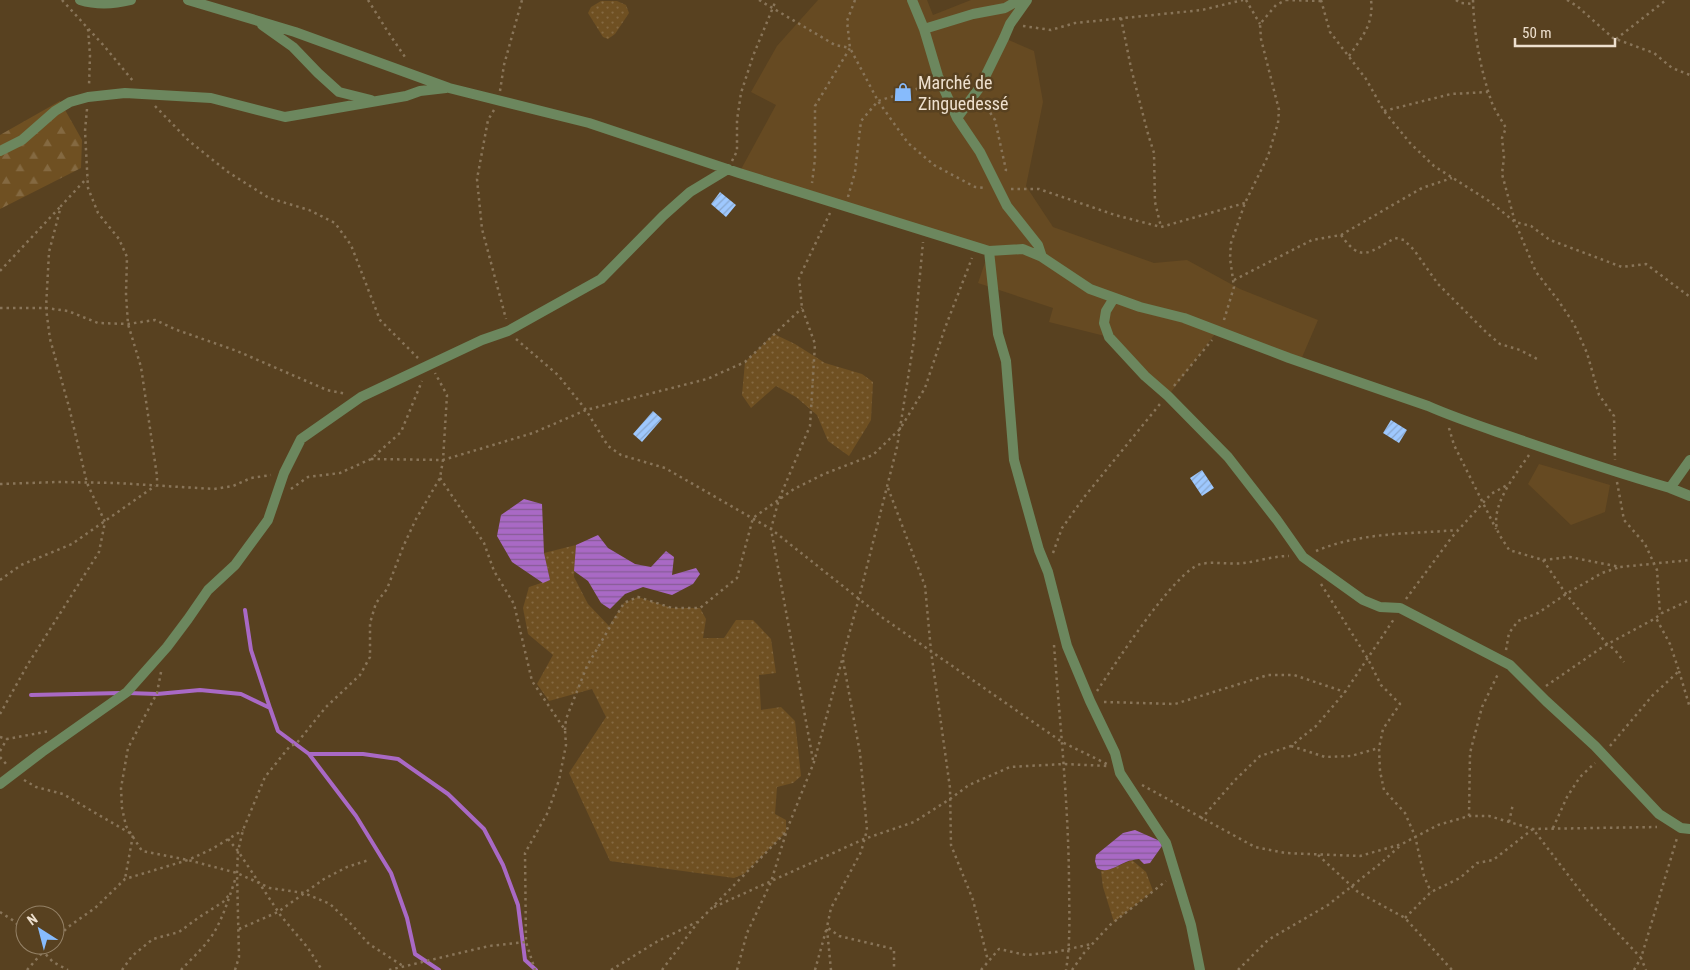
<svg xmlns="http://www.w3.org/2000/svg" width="1690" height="970" viewBox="0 0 1690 970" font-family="'Roboto Condensed',sans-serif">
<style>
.built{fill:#664a22}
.grass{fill:url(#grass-dots)}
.forest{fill:url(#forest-firs)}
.water{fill:url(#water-rules)}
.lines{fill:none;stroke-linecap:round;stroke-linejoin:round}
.stream{stroke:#a969c5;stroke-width:4}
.building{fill:url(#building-hatch)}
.path{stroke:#897559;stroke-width:2.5;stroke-dasharray:2.5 4;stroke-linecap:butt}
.minor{stroke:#6c875e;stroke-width:10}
.labels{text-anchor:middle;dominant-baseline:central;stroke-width:5;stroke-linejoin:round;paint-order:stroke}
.poi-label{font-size:18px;fill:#eee0ce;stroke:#584120;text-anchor:start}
</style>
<defs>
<pattern id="grass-dots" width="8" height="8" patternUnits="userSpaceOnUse" patternTransform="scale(1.25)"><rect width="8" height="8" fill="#6f5022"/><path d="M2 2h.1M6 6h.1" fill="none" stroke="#846941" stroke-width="1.8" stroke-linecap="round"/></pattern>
<pattern id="forest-firs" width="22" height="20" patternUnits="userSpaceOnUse" patternTransform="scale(1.25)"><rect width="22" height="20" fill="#6f5022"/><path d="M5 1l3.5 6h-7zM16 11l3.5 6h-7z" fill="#846941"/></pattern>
<pattern id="water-rules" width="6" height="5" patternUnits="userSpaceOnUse" patternTransform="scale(1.25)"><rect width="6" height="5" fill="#a969c5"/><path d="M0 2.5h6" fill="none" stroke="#875c96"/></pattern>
<pattern id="building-hatch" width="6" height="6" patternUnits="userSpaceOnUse" patternTransform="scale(1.25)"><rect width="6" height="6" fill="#9ec8fe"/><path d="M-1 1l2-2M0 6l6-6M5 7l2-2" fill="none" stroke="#88a7ce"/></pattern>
</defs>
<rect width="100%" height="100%" fill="#584120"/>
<path class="built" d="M818,0H927L933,15L971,0H1027L1004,38L1034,51L1043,102L1026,186L1053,227L1154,263L1187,260L1240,289L1318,320L1300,362L1218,330L1168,396L1109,337L1049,322L1053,308L978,283L989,251L739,173L776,105L751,92L777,46Z
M1539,464L1610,485L1605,512L1571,525L1528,484Z"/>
<path class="grass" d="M601,1H617L626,5L629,13L615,34L608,39L603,37L588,13L591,7Z
M774,334L795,344L825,363L862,374L873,382L871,420L849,456L828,441L817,415L796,397L776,386L751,408L742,395L745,362Z
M576,545L574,577L588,604L609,626L624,603L638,597L672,608H700L706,619L703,638H724L736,620H753L771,639L776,673L759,675L761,710L781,707L795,721L801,776L793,783L777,787L775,814L786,820V832L744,874L734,878L610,861L569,773L606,717L592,689L549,701L537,684L553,655L528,634L523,608L529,587L550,580L544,553Z
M1132,860L1146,872L1153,891L1114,922L1103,887L1101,871L1111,869Z"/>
<path class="forest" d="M60,101L82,140L81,168L0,209V135Z"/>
<path class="water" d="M524,499L542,504L544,553L550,580L543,583L512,562L497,536L501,515Z
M598,535L608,548L635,564L651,567L666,551L674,557L672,575L696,568L700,574L693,584L672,595L643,587L625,594L610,609L601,603L588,581L574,571L576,545Z
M1135,830L1160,841L1162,846L1150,863L1144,864L1139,859C1134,860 1130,860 1126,862C1116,866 1107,874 1097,868L1095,861L1096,855L1123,833Z"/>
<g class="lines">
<path class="stream" d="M245,610L251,650L270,708
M128,693L157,694L200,690L241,694L270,708L278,731L309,754H363L398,759L448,794L484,829L503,865L518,905L525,960L536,970
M31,695L121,693
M309,754L356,816L391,873L407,918L415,954L439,970"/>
</g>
<path class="building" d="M720,192L736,205L726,217L711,204Z
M653,411L662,419L642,442L633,434Z
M1391,420L1407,430L1399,443L1383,433Z
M1202,470L1214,488L1202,496L1190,478Z"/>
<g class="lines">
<path class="path" d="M62,0L105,47L133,81
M368,0L388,32L407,60
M759,0L835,45L850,48L815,106V159L812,183
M855,0L847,21L850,48L878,101L908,143L934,165L975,187L986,188
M1246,0L1260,24
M1286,0L1321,1
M1321,0L1330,32L1366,79L1384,111L1410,143L1434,166L1489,201L1515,222L1531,226L1550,240L1622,267L1646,264L1690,297
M1456,0L1460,3L1474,4
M1473,0C1474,33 1480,68 1491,100C1494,110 1501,119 1506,128L1502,138L1504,157L1502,174L1515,222L1536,272L1558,300L1574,324L1587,353L1599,395L1614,416L1615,460
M1567,0L1577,6L1613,38L1654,53L1672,68L1690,75
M1121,18L1131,68L1148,134L1154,153L1155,202L1161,227
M1023,26L1051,30L1075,23L1202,10L1243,0
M88,29L90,55L89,86
M1616,39L1666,0
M1349,56C1362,37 1374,24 1371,0
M500,91L504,65L522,0
M983,102L995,120L1006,170L1004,174
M155,106L189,141L228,172L269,198L309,210L335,223L351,245L380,320L418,358
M87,109L85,131L88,188L98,213L119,239L127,257L126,294L128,324L141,367L157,476V485
M494,110L488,120L477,179L482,229L506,319
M1384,111L1451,94L1488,92
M732,161L737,151V120L741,93L753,56L776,0
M1011,189H1039L1115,215L1161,227L1245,203
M848,197L855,172L861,121L878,101L929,85
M1341,235C1361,264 1370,252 1395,238L1404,240L1414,250L1438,284L1487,333L1500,344L1520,350L1539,360
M0,271L60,207
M1234,280L1312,240L1341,235L1422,188L1452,178
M0,308H46L68,311L98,323L128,324L155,320L177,330L237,351L327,390L347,394
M1224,320L1234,287L1230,258L1231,243L1245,203L1268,156L1278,123L1279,110L1261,39L1260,24L1276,5L1286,0
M516,339L558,375L586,410L608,446L621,455L665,468L771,529L883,618L1062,742L1107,764
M1174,386L1212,340
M1449,428L1454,445L1496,529
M1529,455C1516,474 1491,504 1497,529C1499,536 1506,544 1509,550L1543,560L1570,557L1620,567L1690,560
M371,459L443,460L533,433L586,410L707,379L745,362L802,308
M440,478L484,543L494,571L514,604L532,681L565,730L566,745L559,780L548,812L525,853L526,942L535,970
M1617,482L1624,520L1645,544L1657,570L1660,614
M0,484L58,482L116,483L214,489L233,486L251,478L271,475
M888,488L925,586L931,651L950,788L951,845L973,900L988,961
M291,489L308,477L340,473L371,459L401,432L422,381
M1316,551C1361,532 1410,534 1458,530
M1053,553L1062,528L1085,496L1160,404
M1543,560L1566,594L1607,644L1615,650L1624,662
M0,580L21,565L72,544L155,486
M1321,584L1368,659L1381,685L1400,704L1383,729L1379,748L1380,771L1384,790L1405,813L1415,836L1424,876L1431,892
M1406,599L1452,537L1491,494L1509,484
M1054,645C1060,723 1068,800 1069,878C1069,909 1071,940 1066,970
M1506,650L1509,633L1518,621L1538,613L1566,594L1602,573L1620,567
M843,660L860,753L867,830L861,852L831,908L827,927L839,936L894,949V970
M1679,671L1690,708
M161,672L157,693L128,748L121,788L122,808L126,826L142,851L188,860L237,873L270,888L304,893L330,904L350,923L369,944L403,966
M1546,686L1604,646L1656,618L1660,614L1690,600
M1097,691C1114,666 1175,570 1201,564C1214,561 1230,565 1244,563C1259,561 1274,556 1289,556
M1104,702L1175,704L1268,675H1294L1345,692
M0,714L28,664L99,552L105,522L87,483L69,407L50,339L46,308L49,252L61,206L87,178
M565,730L566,719L587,666L624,603L638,597L672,608H700L737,578L753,518L794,489L824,474L873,455L900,429L925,388L945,328L972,258
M0,737L7,739L50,731
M1291,746L1325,757L1351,756L1379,748
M1610,746L1652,696L1679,671L1670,644L1656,618
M0,751L7,739
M0,757L7,765
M813,760L771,529L779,499L810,426L815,344L802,308L799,278L830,213
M24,780L36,787L63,794L133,835L125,879
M1142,785L1255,847L1285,853L1360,856L1402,844L1438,825L1469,816H1489L1533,829L1657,827
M1469,816L1470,753L1482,707L1499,672
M1201,819L1235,780L1260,756L1291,746L1316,726L1345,692L1394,619
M1509,822L1513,804
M1553,828L1567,797L1580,777L1595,763
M228,839L238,851L281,916L308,948L322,970
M1318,855L1358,892L1405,918L1452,970
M714,907L864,839L914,822L950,799L969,785L1010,767L1064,764L1108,766
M0,912L14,921L25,932
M1405,918L1431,892L1460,878L1477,863L1493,860L1533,829L1588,901L1641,958L1677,838
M239,929L278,912L324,879L347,867L369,860
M827,929L831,970
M55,940L68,927L95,908L125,879L188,860L212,849L243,830
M37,945L53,962L68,970
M27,970L49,945
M122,970L132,956L153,939L179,932L198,918L223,902L230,894
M181,970C193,957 208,944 216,929C225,912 230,895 236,877
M235,970L239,957L237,873L238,851L243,830L265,777L290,746L296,744L326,707L360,675L370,657V623L376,603L387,589L403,547L416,519L440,478L443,460L447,395L435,373
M389,970L489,946L526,942
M611,970L658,941L697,922
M662,970L698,922L786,832L814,762L859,598L897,447L914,340L923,242
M737,970L747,933L771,882L786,833
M815,970L827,927
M981,970L999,949L1026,955L1056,952L1091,944
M1072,970L1084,953L1110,925L1166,881
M1238,970L1268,940L1328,905L1381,863L1401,845
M1634,970L1641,958L1646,970"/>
<path class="minor" d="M80,0C96,5 115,4 131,0
M188,0L295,32L449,88L589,123L739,173L989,251L1023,249L1042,257L1090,289L1140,307L1184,318L1289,358L1428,406C1453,417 1480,426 1506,435C1561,454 1615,472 1670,488L1690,460
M912,0L924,29L938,76L957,118L980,152L1007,206L1038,245L1042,257
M262,25L293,47L318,73L339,92L371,100
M924,29L973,14L1005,8L1019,0
M957,118L980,87L1004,38L1010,24L1027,0
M0,151L22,140L55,111L70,102L88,97L125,93L211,98L285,117L406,96L420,91L446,88
M989,251L998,334L1006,361L1014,460L1039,550L1048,572L1067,646L1090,701L1115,753L1120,773L1166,843L1191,925L1200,970
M1114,298L1106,311L1104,323L1109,337L1145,376L1168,396L1228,457L1277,520L1303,557L1363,600L1380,607L1400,608L1510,665L1546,701L1595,746L1659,814L1681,828L1690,829
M1670,488L1690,496
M0,784L42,752L127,692L167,647L188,619L208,590L235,565L268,520L284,473L301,439L361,397L482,340L508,331L601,279L663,216L690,192L728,169"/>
</g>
<defs>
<g id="shop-bare" transform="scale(1.5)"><path d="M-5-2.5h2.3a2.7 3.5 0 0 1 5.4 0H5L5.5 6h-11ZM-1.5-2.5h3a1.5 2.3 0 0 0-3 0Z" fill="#87bbfc" stroke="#584120" stroke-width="2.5" paint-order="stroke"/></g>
</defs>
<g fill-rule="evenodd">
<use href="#shop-bare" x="903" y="92"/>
</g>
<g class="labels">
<g class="poi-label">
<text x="918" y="82">Marché de<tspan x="918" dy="21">Zinguedessé</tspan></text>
</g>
</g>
<g transform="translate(40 930) rotate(324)"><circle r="24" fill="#584120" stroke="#948166"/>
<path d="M0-4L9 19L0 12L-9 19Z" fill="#87bbfc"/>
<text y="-8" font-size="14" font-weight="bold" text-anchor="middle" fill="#eee0ce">N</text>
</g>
<path d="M1515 38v8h100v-8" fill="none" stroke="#eee0ce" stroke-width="2.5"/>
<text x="1522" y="38" font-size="15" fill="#eee0ce" stroke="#584120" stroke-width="4" paint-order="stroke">50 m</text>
</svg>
